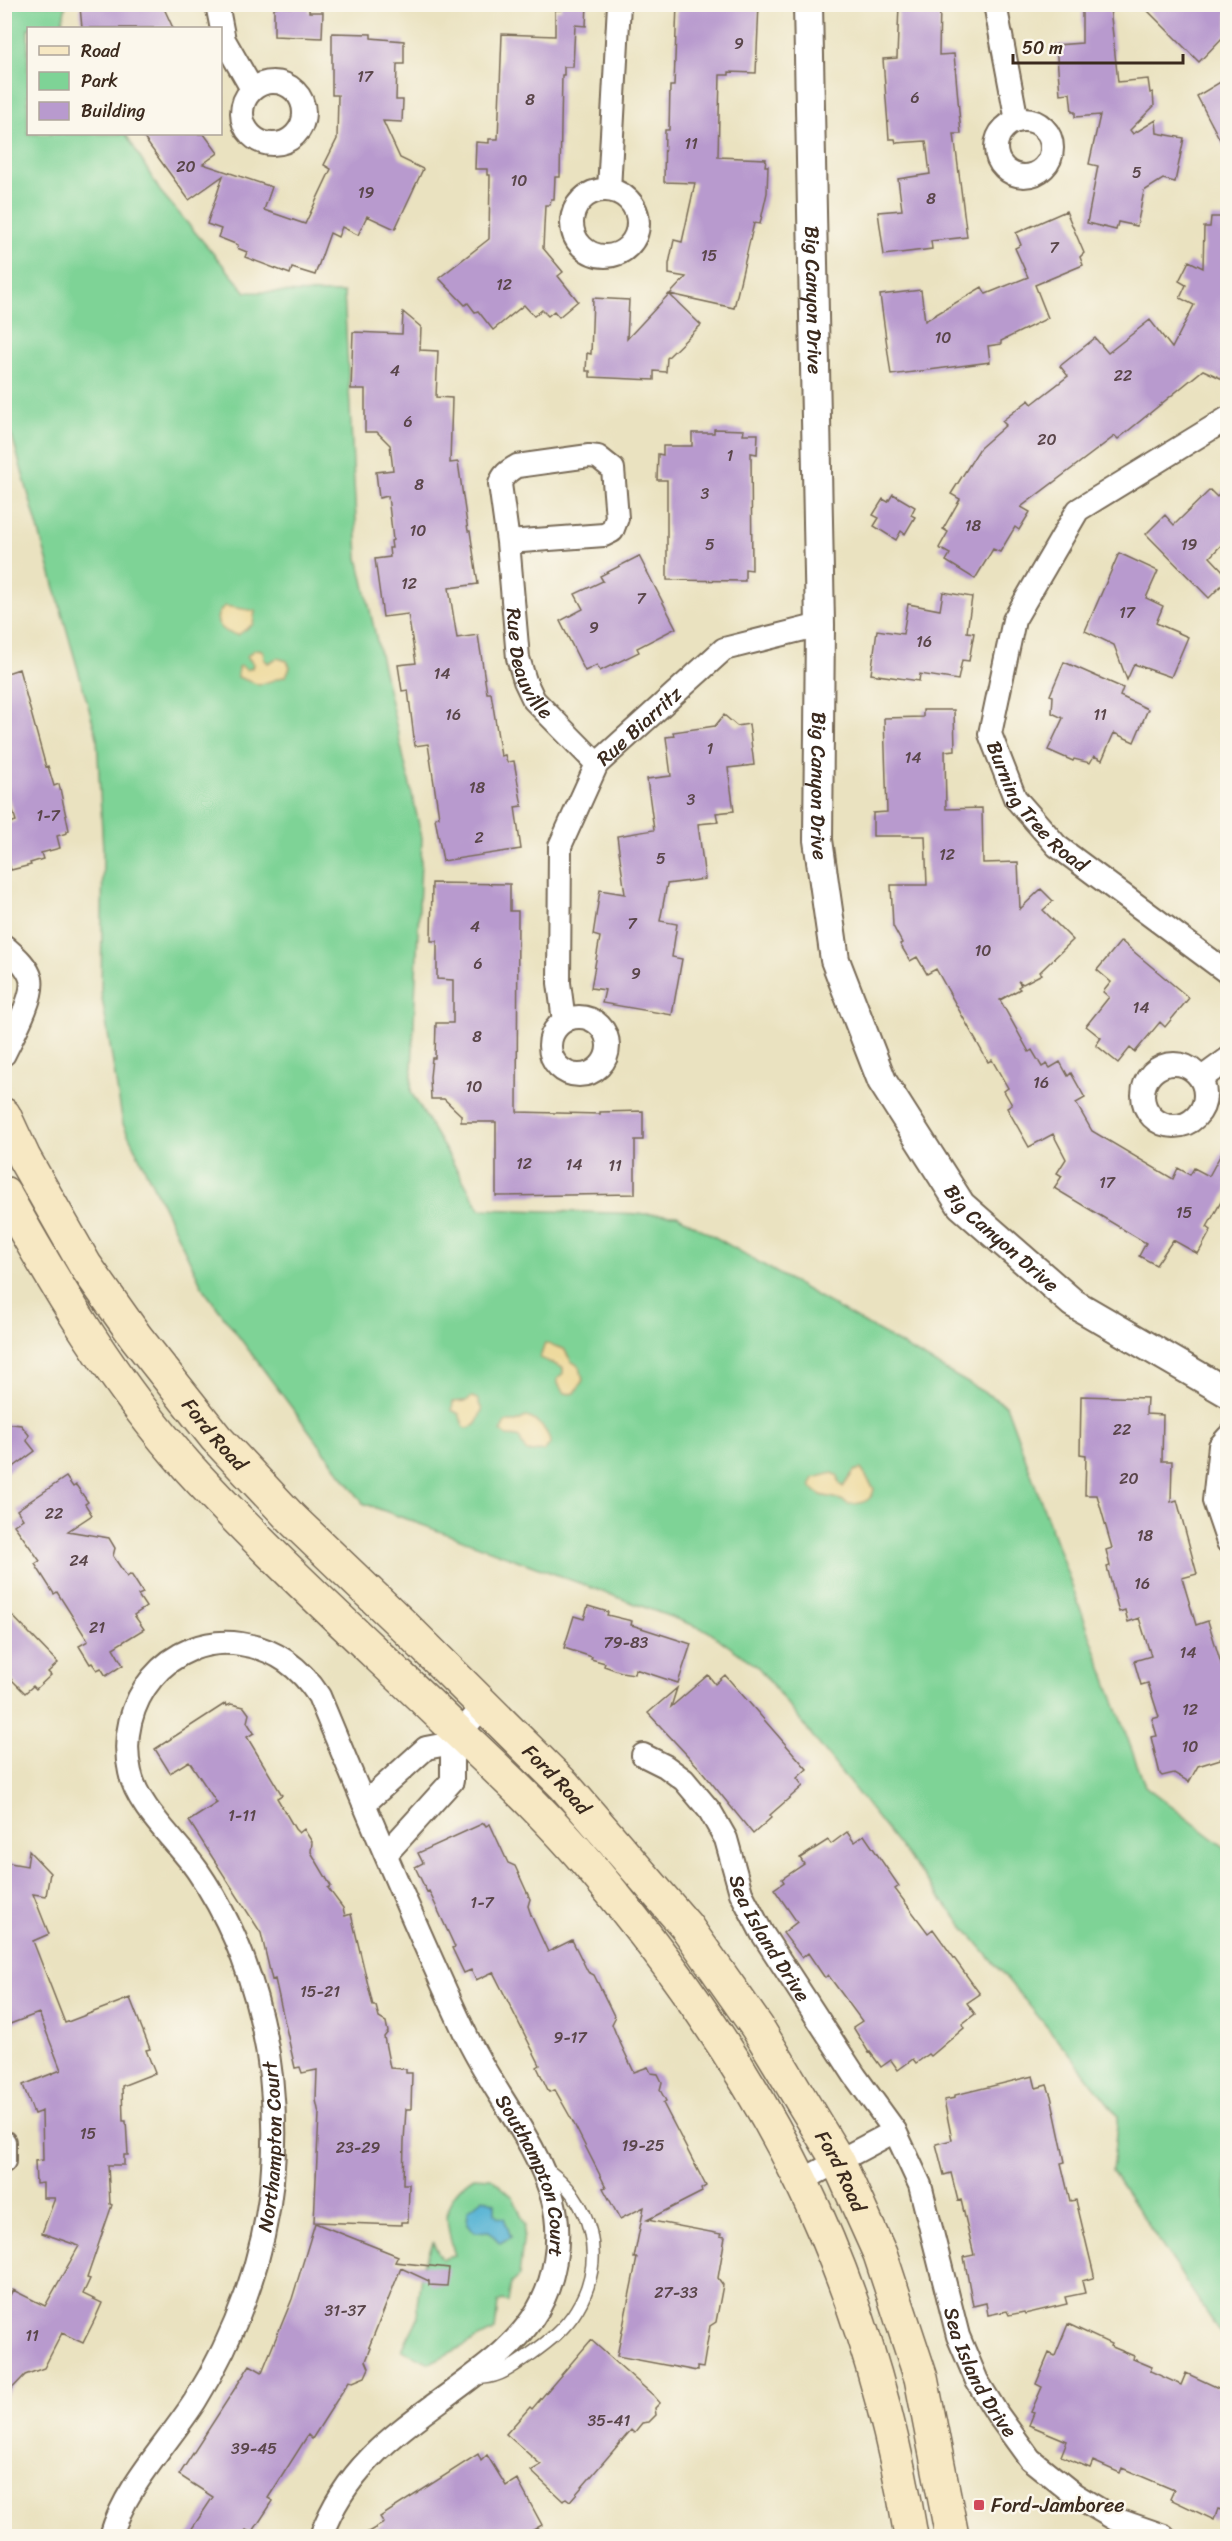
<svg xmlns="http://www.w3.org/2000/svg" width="1232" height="2541" viewBox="0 0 1232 2541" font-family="Sriracha,sans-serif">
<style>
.green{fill:#7ed396;stroke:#5c7e5a;stroke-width:1.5}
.sand{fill:#eeda9e;stroke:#94825e;stroke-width:1.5}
.water{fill:#56b4d4;stroke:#486f79;stroke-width:1.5}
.building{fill:#b89ace}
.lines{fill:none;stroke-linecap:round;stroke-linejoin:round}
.service-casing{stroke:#786a57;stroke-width:15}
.minor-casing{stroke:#786a57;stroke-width:26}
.tertiary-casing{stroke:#786a57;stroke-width:32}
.secondary-casing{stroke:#786a57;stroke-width:36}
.service{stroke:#fff;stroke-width:12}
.minor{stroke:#fff;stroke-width:22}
.tertiary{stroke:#fff;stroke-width:28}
.secondary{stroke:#f7e8c3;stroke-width:33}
.poi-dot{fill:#d1495b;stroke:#fbf7ec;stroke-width:2}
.labels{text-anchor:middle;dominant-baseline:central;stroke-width:5;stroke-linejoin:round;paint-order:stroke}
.number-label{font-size:16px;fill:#5a464a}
.street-label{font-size:20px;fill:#3b2a1e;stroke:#fbf7ec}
.poi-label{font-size:20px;fill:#3b2a1e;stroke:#fbf7ec;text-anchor:start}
</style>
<rect width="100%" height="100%" fill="#fbf7ec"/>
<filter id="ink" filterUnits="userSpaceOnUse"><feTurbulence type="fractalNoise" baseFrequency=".0167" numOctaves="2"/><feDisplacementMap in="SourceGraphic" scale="12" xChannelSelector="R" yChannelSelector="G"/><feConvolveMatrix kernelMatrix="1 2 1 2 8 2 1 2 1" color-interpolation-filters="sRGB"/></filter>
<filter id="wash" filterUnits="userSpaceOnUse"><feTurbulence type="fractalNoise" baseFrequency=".008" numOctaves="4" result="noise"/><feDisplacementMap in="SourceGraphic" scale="24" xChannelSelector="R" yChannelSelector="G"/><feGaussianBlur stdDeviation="1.35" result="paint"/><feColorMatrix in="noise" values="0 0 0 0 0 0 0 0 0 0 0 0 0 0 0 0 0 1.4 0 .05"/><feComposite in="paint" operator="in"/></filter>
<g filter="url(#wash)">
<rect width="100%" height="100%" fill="#eae2c0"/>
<path class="green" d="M5,5H66L62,23L65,28H28V134H126L160,191L246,292L344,293L358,558L422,838L411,1092L480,1209L677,1215L1006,1405L1145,1786L1227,1849V2338L1223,2337L1112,2171L1118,2116L1067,2051L949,1909L758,1667L706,1630L363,1503L204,1290L123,1124L101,992L103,850L97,737L12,436L5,424Z
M474,2177L491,2178L513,2197L525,2224L519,2276L511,2283L508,2302L502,2300L498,2303L495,2330L430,2363L402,2350L418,2318L417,2305L422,2267L433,2243L442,2259L455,2256C445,2220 439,2199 474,2177Z"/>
<path class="sand" d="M225,606L255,611L253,624L238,635C221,633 209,619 225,606Z
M259,649L263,651L264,659L268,663L277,658L287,661L290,667L286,676L259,685L238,677V667L241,666L247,670L252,668L253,664L247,656L254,650Z
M545,1343L564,1349L571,1361L580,1367L583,1380L575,1393C564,1396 560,1390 557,1380L563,1373V1368L540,1358Z
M472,1397L477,1399L482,1410L476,1425L468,1428L464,1427L459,1414L452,1410L453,1402L466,1401Z
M526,1417C537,1419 550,1432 550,1444L544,1451L527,1452C517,1442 527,1436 507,1436L501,1431L505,1422H516Z
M861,1469L874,1489C872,1502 860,1504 848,1504C836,1493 819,1502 811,1485L814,1478L833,1473L838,1476L839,1483L843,1487L854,1471Z"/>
<path class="water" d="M483,2198L495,2203V2213L498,2217L504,2218L511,2237L500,2243L489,2231L475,2232L467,2224L468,2210Z"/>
<g id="blocks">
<path class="building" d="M97,4H162L173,28H82L80,7Z
M561,4H587L586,26L575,25L573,67H564V75H562L560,177H555L554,199H551L550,205H545L543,248L563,272L558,276L578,301L559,317L554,311L548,316L542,310L534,316L524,305L493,330L478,311L475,312L468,303L465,305L439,278L489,239L490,175H487V169H475L476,142L489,143V139H498L502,34L555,36V10H561Z
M677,4H759L756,73L729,72V75H720L718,157L766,159L765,166H768L767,193L760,224L754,223L734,308L670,294L686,277L669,274V264L674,240L682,242L695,183L664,182L665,130H669L670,86H674Z
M899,4H940L939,55L954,54L961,134H954L967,237L931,241L932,249L884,255L878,212L902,210L898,179L930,174L926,141L896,143L895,139H889L883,59L897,58Z
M1141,4H1227V33L1199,62Z
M274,7L309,8V12H323L322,38L274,36Z
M1110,8L1118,82L1148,79L1150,93L1153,92L1154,106L1130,130L1133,134L1156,120L1157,133L1184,138L1175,182L1163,179L1144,191L1137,226L1118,222L1116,230L1087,223L1098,166L1089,164L1100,115L1075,117V112H1072L1070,93L1060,94L1056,45L1082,43V11Z
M332,33L371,34V38L404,41V64H397L396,100H403L402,122L383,121L400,158L423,169L395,229L367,216L358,235L342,227L338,237L330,233L315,275L292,268L290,274L245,257L247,252L237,248L238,245L218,237L221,229L207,224L223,176L189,200L141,134H204L218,153L203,164L272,187L264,210L305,224L331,169L324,165L337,139L338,95H332Z
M1227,78V153L1197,96Z
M1066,211L1084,253L1080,257L1083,265L1035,285L1048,318L1001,341V344L988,346L990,362L891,375L880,295L921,290L925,321L982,287L986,294L1028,277L1015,248L1021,245L1016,233Z
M1211,217H1227V381L1203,370L1118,439L1115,436L1021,507L1030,512L1019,530L1015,527L1000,552L993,549L975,579L946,561L950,554L939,548L948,532L943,529L960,499L951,494L980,448L1006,425L1002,421L1029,400L1032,404L1068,376L1060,366L1095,338L1108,353L1150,320L1172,348L1194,305L1180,298L1186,285L1179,281L1189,261L1203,268L1204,227H1210Z
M669,294L701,325L667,358L666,372L654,371V380L590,377V371H586L587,353L591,354L593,298L629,300L627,339Z
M403,312L421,327L420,350L438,351L436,397L452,398L450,463L458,462L468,531H470L478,584L449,588L457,638L478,635L487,693H491L501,756L505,755L507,762L514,761L522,806L515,807L521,849L443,861L435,818L439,817L428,744L415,746L408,690L402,691L398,665L416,663L408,614L383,617L375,559L390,557L389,548H392L391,541L393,540L388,496L379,498L376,472L393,470L390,445L377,432H365V389H351L353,332L402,334Z
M714,429L744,430L743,434H758L757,454L751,453L752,570L745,569V581L667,580V480H657L658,454L663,455V446H692V433H714Z
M1227,486V539L1210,557L1227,575V580L1209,598L1146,534L1165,515L1174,525L1210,490L1217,497Z
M893,494L915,507L911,515L915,517L905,534L901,531L896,540L874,526L879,518L873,515L883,499L888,502Z
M1119,553L1158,571L1146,598L1163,606L1156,623L1188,637L1171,677L1134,664L1127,680L1114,645L1085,631Z
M639,556L676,628L637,648L639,652L600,671L597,665L585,671L560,621L583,609L575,594L603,581L600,576Z
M943,592L972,597L967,632L974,633L969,661L962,660L958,680L920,674L919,681L871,674L877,630L903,634L908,604L940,610Z
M1064,662L1123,688L1120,696L1148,709L1134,742L1114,733L1102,760L1094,756L1090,763L1074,759L1073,761L1048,750L1063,718L1052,713L1053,696L1050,695Z
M19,669L46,767L48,766L54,786L59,784L69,830L67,831V833L57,836L60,848L41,853L43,859L30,863L31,865L11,870L4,848V825L16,821L4,783V674Z
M923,710H954L955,750L945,751L946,809L982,808L983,863L1018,862L1020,909L1041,889L1053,901L1043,910L1073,940L1040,972L1042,974L1023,984L1018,981L1021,985L1018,987L1020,989L1000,1000L1029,1052L1032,1050L1042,1067L1047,1064L1050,1068L1060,1062L1068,1076L1071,1073L1085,1098L1076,1103L1092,1131L1173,1179L1178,1168L1190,1175L1194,1168L1209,1176L1227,1143V1191L1207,1227L1211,1230L1198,1254L1173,1240L1156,1265L1139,1256L1146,1243L1054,1188L1062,1176L1057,1173L1066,1159L1053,1134L1029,1147L1007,1108L1012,1105L1004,1091L1008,1088L992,1060L988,1062L936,969L927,974L917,957L910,961L900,944L902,943L893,926L891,885H927L925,836H873V813L887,812L884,718L923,717Z
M724,715L737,726L749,724L754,765L728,768L734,811L716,813L718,822L698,824L705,879L667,884L660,921L677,924L672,957L682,959L672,1015L602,1003L605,990L591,988L600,937L593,935L600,890L625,894L617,836L654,830L647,779L671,776L666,737L674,736L673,732L715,726Z
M432,883L510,884V911H518L517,1112L600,1114V1112L643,1111V1140H635V1194L496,1196V1122H461V1115L444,1099H431L430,1077L432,1058H435L436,1023H453V980L437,979V941H431Z
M1121,941L1189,998L1165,1027L1160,1022L1135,1052L1130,1048L1118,1063L1096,1045L1101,1038L1086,1026L1109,997L1103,992L1111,982L1097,970Z
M1081,1396L1147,1398L1146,1414L1163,1415L1162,1461H1172L1171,1502L1177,1500L1197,1574L1182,1578L1196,1625L1208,1621L1227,1683V1757L1198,1766L1189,1782L1174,1773L1162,1776L1160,1774L1151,1737L1157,1736L1152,1719L1159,1717L1148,1683L1141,1685L1134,1661L1151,1656L1139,1618L1128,1622L1125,1610L1119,1612L1107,1567L1110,1566L1106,1550L1112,1548L1097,1495H1085L1086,1455L1080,1454Z
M4,1423L21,1425L29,1435L27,1441L35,1451L4,1474Z
M66,1477L73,1487L76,1485L88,1502L85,1504L92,1515L68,1531L109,1538L115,1548L113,1556L127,1577L131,1574L143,1593L138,1595L146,1607L134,1615L144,1629L113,1648L123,1665L106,1676L101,1668L97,1670L92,1663L90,1664L79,1646L88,1641L57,1592L54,1594L35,1564L40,1561L14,1525L23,1519L17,1510Z
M588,1606L608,1612L607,1615L632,1621L631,1625L635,1626L691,1644L678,1683L635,1669L634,1674L621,1672L604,1666L605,1663L591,1659L592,1657L564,1648L574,1616L584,1619Z
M4,1607L58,1663L48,1672L51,1675L36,1689L33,1686L25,1693L4,1672Z
M708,1675L715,1684L725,1675L807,1769L797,1778L803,1786L770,1815L772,1817L753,1834L701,1770L648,1713L677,1688L671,1707Z
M226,1703L227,1706L231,1704L244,1707L249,1714L247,1722L254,1733L247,1737L282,1795L277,1798L295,1829L299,1833L304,1829L312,1842L311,1852L331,1886L328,1888L343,1908L345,1916L351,1914L373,2006H376L379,2018L386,2022L388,2032L384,2037L390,2068L406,2069V2073H412L411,2109H406L404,2141L403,2184H409L408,2222H401V2225L314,2222L319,2114L316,2100L317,2070L302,2073L300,2067L295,2068L275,1979L272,1980L261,1933L189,1821L217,1803L189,1761L170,1773L155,1749Z
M484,1823L486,1826L490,1824L508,1863L515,1866L530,1899L528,1906L531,1915L548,1952L572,1940L588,1972L594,1975L615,2018L612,2024L616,2034L634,2072L648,2067L651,2073L658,2074L662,2082L660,2090L666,2101L663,2103L706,2186L701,2189L702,2192L647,2220L721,2234L720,2236L725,2237L718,2278L723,2285L716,2322L710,2326L703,2368L697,2367V2371L617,2356L637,2258H634L644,2207L620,2219L603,2188L606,2187L572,2120L555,2090L549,2092L537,2067L540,2065L493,1972L476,1980L471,1970L464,1973L452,1948L455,1947L429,1891L427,1892L415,1867L423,1863L418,1853Z
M847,1832L854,1842L864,1835L899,1886L895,1889L928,1933L933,1929L980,1994L967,2003L975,2014L962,2024L964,2028L931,2056L929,2054L916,2063L913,2059L898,2070L891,2060L881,2067L870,2052L869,2053L853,2027L862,2021L828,1975L825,1978L808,1953L802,1958L783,1933L797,1922L774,1889L784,1882L782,1879L804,1864L800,1858L828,1840L831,1844Z
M29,1851L50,1873L46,1896L33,1894L49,1934L33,1941L65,2023L130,1998L150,2049L146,2050L155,2073L122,2086L123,2121H126L128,2155H124V2165H108L110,2204L112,2205L87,2278L90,2279L83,2294L102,2303L95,2319L83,2343L62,2333L44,2368L25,2375L4,2397V2306L13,2290L45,2306L79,2246L42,2233L55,2198H43V2183L36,2184L35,2161L43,2160L42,2111L34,2114L23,2085L61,2070L39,2013L10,2024L4,2010V1862L27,1866Z
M1033,2076L1036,2088L1047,2085L1051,2096L1065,2162L1061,2163L1070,2201L1076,2200L1094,2275L1093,2278L1082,2281L1085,2293L1065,2297L1067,2304L1025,2314L1024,2312L1009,2315L1007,2311L988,2315L986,2303L973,2306L964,2257L974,2255L961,2200L958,2201L951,2173L944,2175L936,2144L952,2140L944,2100L955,2098V2095Z
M315,2223L398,2256L395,2262L449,2268L447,2286L429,2285V2281L401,2268L369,2347L371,2348L366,2361L369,2368L365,2377L353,2382L349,2381L312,2439L308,2435L268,2498L273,2501L252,2533L246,2530L242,2536H187L213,2497L179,2475L250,2365L262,2372L292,2299Z
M1068,2324L1111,2344L1110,2346L1134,2356L1133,2359L1152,2367L1150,2371L1181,2385L1186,2373L1227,2392V2512L1218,2509L1214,2520L1170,2499L1174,2490L1122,2468L1120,2473L1093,2461L1090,2468L1061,2456L1067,2441L1029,2425L1034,2413L1031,2412L1042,2387L1036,2384L1049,2353L1055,2356Z
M591,2340L654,2396L660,2403L655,2408L656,2415L649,2422L642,2423L634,2433L631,2430L570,2501L566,2498L563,2501L531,2471L541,2465L506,2434L530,2407L532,2409Z
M478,2454L481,2461L487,2455L506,2486L517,2479L542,2525L523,2536H361L384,2523L380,2517Z"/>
</g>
</g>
<g filter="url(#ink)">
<use href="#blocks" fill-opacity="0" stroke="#786a57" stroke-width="1.5"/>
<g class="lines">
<g class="service-casing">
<path id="service" d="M473,2378C499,2379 510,2368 531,2354C548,2342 566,2328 577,2309C607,2260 593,2199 544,2168"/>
</g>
<g class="minor-casing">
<g id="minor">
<path d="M217,4L224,40L252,89"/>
<path d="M995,4L1017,121"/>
<circle cx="273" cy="113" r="31"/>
<circle cx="1024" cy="148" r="28"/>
<path d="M609,190L619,4"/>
<circle cx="605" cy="223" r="33"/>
<path id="s1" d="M1228,418L1078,510L1014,620L990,734L1015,798L1057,846L1228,973"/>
<path id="s2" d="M508,542L604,535L612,531L617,518L613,469L598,457L589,456L517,466C508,471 503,475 500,484L508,542L518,658L525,681L534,700L597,764"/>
<path d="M4,946C14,955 27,965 31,979C35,997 12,1037 4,1054"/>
<circle cx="579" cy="1046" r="29"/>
<path id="s3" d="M564,1021L559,983L560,846L597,764L724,649L820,625"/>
<circle cx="1174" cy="1095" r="31"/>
<path d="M1202,1078L1228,1059"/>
<path d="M1228,1437L1220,1446L1214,1501L1228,1542"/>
<path id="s4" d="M643,1755L665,1766L684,1780L710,1811L726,1839L741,1893L762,1933L855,2076L895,2131L920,2185L958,2336L977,2381L998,2415L1030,2459L1075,2495L1115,2519L1164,2536"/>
<path d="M364,1804L426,1748L452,1743"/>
<path d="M386,1854L452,1781V1743L484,1705"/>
<path d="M4,2142V2161"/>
<path d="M801,2181L895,2131"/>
<path id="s5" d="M111,2536C126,2485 166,2446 195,2401C236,2335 264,2259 272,2181C282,2075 258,1958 197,1870C176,1840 137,1807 130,1772C114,1703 168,1633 241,1644C276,1649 300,1667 319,1696C366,1809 413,1922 465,2033C490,2088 538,2142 553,2200C563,2238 555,2286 532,2319C515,2344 492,2362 468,2380C406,2427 349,2459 321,2536"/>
</g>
</g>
<g class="tertiary-casing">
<g id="tertiary">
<path id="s6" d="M808,4L820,625L818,840L835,960L882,1081L961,1205L1073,1303L1228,1393"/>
</g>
</g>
<g class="secondary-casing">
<g id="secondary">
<path id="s7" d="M4,1115L24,1158L85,1265L136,1337L216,1438L292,1519L405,1627L564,1785L686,1926L757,2027L838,2161L880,2254L921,2378L952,2536"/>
<path d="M4,1193C58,1290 115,1385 189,1468C273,1560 366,1643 455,1729C501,1773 548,1816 589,1865C670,1961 746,2068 801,2181C855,2292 891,2415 911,2536"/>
</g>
</g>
<use href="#service" class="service"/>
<use href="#minor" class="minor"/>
<use href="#tertiary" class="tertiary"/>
<use href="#secondary" class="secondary"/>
</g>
</g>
<rect class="poi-dot" x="973" y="2499" width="12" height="12" rx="3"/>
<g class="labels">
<g class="number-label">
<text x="739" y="43">9</text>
<text x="365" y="76">17</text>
<text x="915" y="97">6</text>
<text x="530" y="99">8</text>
<text x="691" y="143">11</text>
<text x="186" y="166">20</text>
<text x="1137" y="172">5</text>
<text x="519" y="180">10</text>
<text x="366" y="192">19</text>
<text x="931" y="198">8</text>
<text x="1054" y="247">7</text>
<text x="709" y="255">15</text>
<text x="504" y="284">12</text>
<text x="943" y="337">10</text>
<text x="395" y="370">4</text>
<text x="1123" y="375">22</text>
<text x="408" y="421">6</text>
<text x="1047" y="439">20</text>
<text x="730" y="455">1</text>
<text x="419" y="484">8</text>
<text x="705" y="493">3</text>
<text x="973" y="525">18</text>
<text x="418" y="530">10</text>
<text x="710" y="544">5</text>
<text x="1189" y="544">19</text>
<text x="409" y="583">12</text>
<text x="641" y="598">7</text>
<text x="1127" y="612">17</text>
<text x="594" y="627">9</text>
<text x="924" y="641">16</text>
<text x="442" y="673">14</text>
<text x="453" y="714">16</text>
<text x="1100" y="714">11</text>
<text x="710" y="748">1</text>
<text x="913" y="757">14</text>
<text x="477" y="787">18</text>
<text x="691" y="799">3</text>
<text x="48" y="815">1-7</text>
<text x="479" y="837">2</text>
<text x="947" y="854">12</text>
<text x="661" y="858">5</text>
<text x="632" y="923">7</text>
<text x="475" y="926">4</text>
<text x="983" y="950">10</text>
<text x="478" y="963">6</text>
<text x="636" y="973">9</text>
<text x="1141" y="1007">14</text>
<text x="477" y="1036">8</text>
<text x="1041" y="1082">16</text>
<text x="474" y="1086">10</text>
<text x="524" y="1163">12</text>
<text x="574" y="1164">14</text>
<text x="615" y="1165">11</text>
<text x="1107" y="1182">17</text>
<text x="1184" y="1212">15</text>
<text x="1122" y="1429">22</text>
<text x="1129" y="1478">20</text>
<text x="54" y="1513">22</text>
<text x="1145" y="1535">18</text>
<text x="79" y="1560">24</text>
<text x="1142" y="1583">16</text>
<text x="97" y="1627">21</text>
<text x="626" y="1642">79-83</text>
<text x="1188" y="1652">14</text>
<text x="1190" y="1709">12</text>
<text x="1190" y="1746">10</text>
<text x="242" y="1815">1-11</text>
<text x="482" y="1902">1-7</text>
<text x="320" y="1991">15-21</text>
<text x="570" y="2037">9-17</text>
<text x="88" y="2133">15</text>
<text x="643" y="2145">19-25</text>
<text x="358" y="2147">23-29</text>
<text x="676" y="2292">27-33</text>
<text x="345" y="2310">31-37</text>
<text x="32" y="2335">11</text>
<text x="609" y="2420">35-41</text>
<text x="254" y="2448">39-45</text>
</g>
<g class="street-label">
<text stroke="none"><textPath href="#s6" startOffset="296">Big Canyon Drive</textPath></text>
<text stroke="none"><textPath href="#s2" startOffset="478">Rue Deauville</textPath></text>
<text stroke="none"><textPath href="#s3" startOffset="322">Rue Biarritz</textPath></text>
<text stroke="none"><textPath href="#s6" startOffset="782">Big Canyon Drive</textPath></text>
<text stroke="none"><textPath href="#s1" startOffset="508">Burning Tree Road</textPath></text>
<text stroke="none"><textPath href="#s6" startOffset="1286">Big Canyon Drive</textPath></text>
<text stroke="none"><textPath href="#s7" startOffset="384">Ford Road</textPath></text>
<text stroke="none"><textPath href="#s7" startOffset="870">Ford Road</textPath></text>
<text stroke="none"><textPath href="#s4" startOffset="230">Sea Island Drive</textPath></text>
<text stroke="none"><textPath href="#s5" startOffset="429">Northampton Court</textPath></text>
<text stroke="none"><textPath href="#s7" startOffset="1356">Ford Road</textPath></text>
<text stroke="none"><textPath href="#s5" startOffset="1664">Southampton Court</textPath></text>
<text stroke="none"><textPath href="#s4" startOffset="718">Sea Island Drive</textPath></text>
</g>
<g class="poi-label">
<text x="991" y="2505">Ford-Jamboree</text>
</g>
</g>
<rect width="1232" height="2541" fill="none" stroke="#fbf7ec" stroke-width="24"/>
<rect x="27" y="27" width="195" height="108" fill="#fbf7ec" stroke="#aea59a" stroke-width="1.5"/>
<rect x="39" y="46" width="30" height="9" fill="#f7e8c3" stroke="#aea59a" stroke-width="1.5"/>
<text x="81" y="57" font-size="18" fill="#3b2a1e">Road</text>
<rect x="39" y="72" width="30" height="18" fill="#7ed396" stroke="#aea59a" stroke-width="1.5"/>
<text x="81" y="87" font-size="18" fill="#3b2a1e">Park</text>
<rect x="39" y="102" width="30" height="18" fill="#b89ace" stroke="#aea59a" stroke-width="1.5"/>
<text x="81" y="117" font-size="18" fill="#3b2a1e">Building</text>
<path d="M1013 54v9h170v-9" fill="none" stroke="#3b2a1e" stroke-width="3"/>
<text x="1022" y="54" font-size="18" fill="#3b2a1e" stroke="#fbf7ec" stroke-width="4.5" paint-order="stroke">50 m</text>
</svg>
